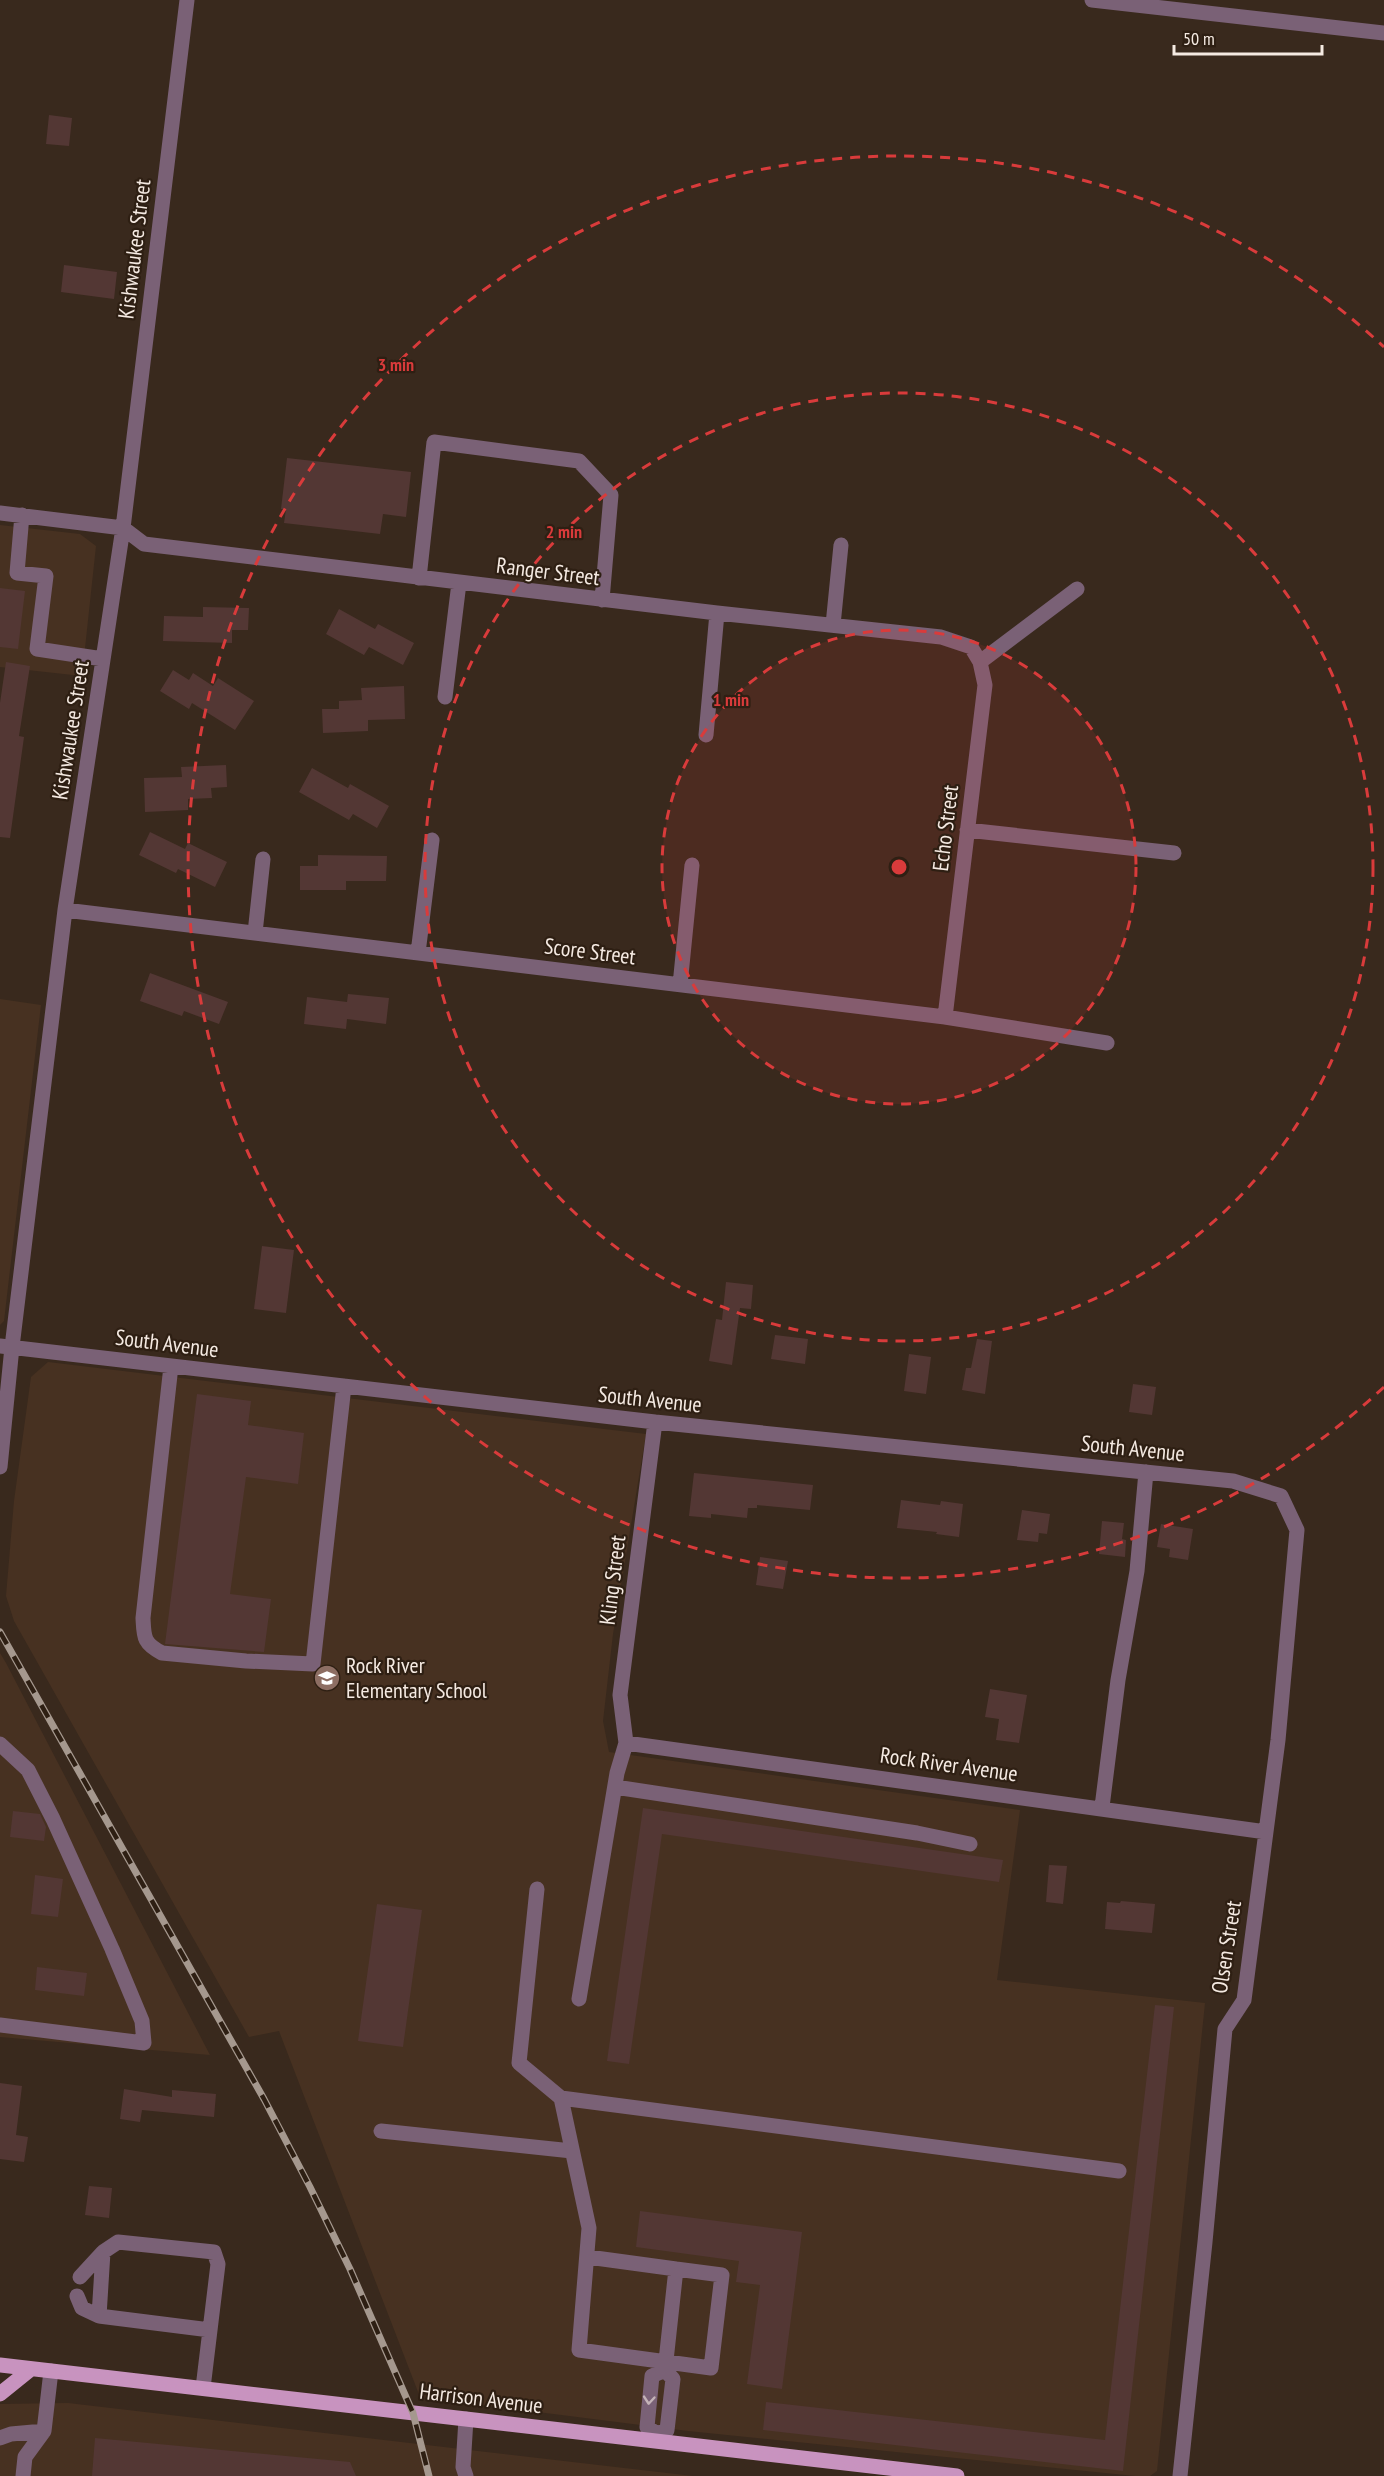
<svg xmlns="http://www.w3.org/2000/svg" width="1384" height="2476" viewBox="0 0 1384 2476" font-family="'PT Sans Narrow',sans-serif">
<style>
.built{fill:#473121}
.building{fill:#533734}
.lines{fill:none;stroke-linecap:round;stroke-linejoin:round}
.minor{stroke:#7a6176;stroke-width:15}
.major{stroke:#c893bf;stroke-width:15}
.rail-casing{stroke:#a5988e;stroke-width:7}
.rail{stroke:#2e1f13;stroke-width:4.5;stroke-dasharray:14;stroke-linecap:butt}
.oneway{stroke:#c4b3b7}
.ring{fill:none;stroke:#d93b3b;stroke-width:3;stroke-dasharray:10 8}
.labels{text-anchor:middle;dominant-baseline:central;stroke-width:4.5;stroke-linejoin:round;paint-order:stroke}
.street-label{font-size:22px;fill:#f5eae2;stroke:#2e1f13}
.poi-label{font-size:22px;fill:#f5eae2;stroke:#2e1f13;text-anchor:start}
.centre{fill:#d93b3b;stroke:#2e1f13;stroke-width:3}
.ring-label{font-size:18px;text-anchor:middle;font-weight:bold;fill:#d93b3b;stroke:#2e1f13;stroke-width:4.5;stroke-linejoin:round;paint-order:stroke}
</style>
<rect width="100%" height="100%" fill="#39291d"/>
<path class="built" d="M0,525L80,534L96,546L82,676L0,667Z
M0,999L41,1005L4,1321L0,1325Z
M48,1362L646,1434L613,1634L603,1721L609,1752L1020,1810L997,1980L1205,2003L1157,2471L1150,2476H1135L688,2431L420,2397L279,2031L249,2037L14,1621L6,1596L14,1501L31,1377Z
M0,1653L6,1663L210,2055L0,2037Z
M68,2403L693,2476H0V2404Z"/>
<path class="building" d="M49,115L72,118L69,146L46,144Z
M64,265L117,272L114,299L61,292Z
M287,458L411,472L406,517L383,514L380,534L284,523L286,509H281Z
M0,588L25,591L18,649L0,647Z
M203,607L249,608L248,630H232V643L163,641L164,616L203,617Z
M339,609L375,629L378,624L414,643L403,665L369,647L364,655L326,634Z
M6,662L30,666L19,736L24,737L10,838L0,837V703Z
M173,670L189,680L193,673L213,686L218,678L254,701L235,730L192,703L189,709L160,691Z
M404,686L405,719L368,720V731L323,733L322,709H339V701L362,700L361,688Z
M226,765L227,787L211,788L212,798L188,799V810L145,812L144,778L182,777L181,767Z
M312,768L348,788L350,784L389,806L377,828L353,814L349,820L299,792Z
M150,832L185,849L188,843L227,862L215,887L178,869L176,873L139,855Z
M318,855L387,856L386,881H346V890H300V866H318Z
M150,973L228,1002L219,1024L184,1011L182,1016L140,1001Z
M348,994L389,998L386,1024L347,1019L346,1029L304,1024L307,997L347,1002Z
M262,1246L294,1250L286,1313L254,1309Z
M726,1282L753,1285L751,1309L740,1308L732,1365L709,1361L716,1319L722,1320Z
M775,1335L808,1339L805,1364L771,1359Z
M977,1339L992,1341L985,1394L962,1390L966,1368H971Z
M909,1354L931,1357L926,1394L904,1391Z
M1133,1384L1156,1387L1152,1415L1129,1412Z
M197,1394L251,1401L248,1425L304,1433L298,1484L246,1477L230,1594L271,1599L264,1652L165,1644Z
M694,1473L813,1485L810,1510L757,1505V1508H748L747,1518L711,1514V1518L689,1516Z
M901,1500L940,1505L941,1501L963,1504L959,1537L936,1534L937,1532L897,1528Z
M1022,1510L1050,1514L1047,1534L1039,1533L1038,1542L1017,1540Z
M1102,1521L1124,1523L1122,1539L1126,1540L1125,1557L1099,1554Z
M1161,1524L1193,1529L1188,1560L1169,1557L1170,1549L1157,1547Z
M760,1557L788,1561L783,1589L756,1585Z
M990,1689L1027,1695L1019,1743L996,1740L999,1719L985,1717Z
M643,1808L1003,1860L999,1882L662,1834L629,2064L607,2061Z
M13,1811L40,1814L46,1827L44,1841L10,1837Z
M1049,1865L1067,1866L1063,1904L1046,1902Z
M35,1875L63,1879L58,1917L31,1914Z
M1121,1901L1155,1904L1152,1933L1105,1929L1107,1902L1120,1903Z
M377,1904L422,1910L403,2047L358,2041Z
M37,1967L87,1973L84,1996L35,1990Z
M1155,2005L1174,2007L1123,2471L763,2430L766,2402L1105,2440Z
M0,2083L22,2086L16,2135L28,2137L24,2162L0,2159Z
M124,2089L172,2097V2090L216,2094L214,2117L142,2110L140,2122L120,2119Z
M89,2186L112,2188L109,2218L85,2215Z
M640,2211L802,2232L782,2389L747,2384L760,2285L736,2282L739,2261L636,2247Z
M95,2438L350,2462L356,2476H92Z"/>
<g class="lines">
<path class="minor" d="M1092,0L1384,33
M0,513L123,528L144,544L717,613L941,637L971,647L980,662L985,685L945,1017
M22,515L17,573L46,576L37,649L103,659
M419,578L434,442L579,461L611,495L602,600
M833,625L841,545
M980,662L1077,589
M445,697L459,583
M706,735L717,613
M967,830L1174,853
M65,910L945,1017L1107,1043
M255,933L263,859
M418,953L432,840
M680,985L692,865
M0,1346L655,1422L1233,1481L1281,1496L1297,1530L1278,1740L1244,2000L1225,2029L1205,2242L1180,2476
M171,1366L143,1618C144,1637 143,1643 162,1653L246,1661L313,1664L344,1386
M0,1467L12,1347L65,910L123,528L187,0
M626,1743L1266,1832
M0,1744L28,1770L53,1819L112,1949L142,2021L144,2043L0,2025
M615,1787L917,1833L970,1844
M1102,1807L1118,1680L1137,1571L1146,1472
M537,1889L519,2063L561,2098
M579,1999L617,1773L626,1743L620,1695L655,1422
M381,2131L572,2151
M588,2257L676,2269L665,2370L673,2379L667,2430L657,2434
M676,2269L722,2275L711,2368L579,2350L589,2228L561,2098L1119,2171
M80,2277L103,2252
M77,2296L82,2308L99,2316
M203,2388L218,2264L214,2252L118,2242L103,2252L99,2316L210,2330
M657,2434L647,2427L652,2376L665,2370
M0,2438L11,2434L44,2431L51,2371
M23,2476L25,2457L44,2431
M466,2476L463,2467L466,2419"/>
<path class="major" d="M0,2365L957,2476
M0,2394L31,2369"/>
<g class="rail-casing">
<path id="rail" d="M0,1632L264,2099L310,2187L350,2269L413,2413L429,2476"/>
</g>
<use href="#rail" class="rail"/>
</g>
<defs><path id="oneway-chevron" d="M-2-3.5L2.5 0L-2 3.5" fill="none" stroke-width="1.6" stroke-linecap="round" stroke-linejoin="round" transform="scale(1.5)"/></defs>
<use class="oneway" href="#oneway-chevron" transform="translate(649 2400) rotate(95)"/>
<circle cx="899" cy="867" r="237" fill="#d93b3b" fill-opacity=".12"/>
<g class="ring">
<circle cx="899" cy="867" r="237"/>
<circle cx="899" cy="867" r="474"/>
<path d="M1384 1387A711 711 0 1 1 1384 347"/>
</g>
<defs>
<g id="school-disc" transform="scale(1.35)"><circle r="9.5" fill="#8d6e63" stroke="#2e1f13"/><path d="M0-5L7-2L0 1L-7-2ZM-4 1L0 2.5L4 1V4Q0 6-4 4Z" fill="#fff"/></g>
</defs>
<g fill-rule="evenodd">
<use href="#school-disc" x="327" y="1678"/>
</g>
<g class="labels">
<g class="street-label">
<text transform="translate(134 249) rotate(-83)">Kishwaukee Street</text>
<text transform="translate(548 571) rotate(7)">Ranger Street</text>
<text transform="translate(70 730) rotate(-81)">Kishwaukee Street</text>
<text transform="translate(945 828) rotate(-83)">Echo Street</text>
<text transform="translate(590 951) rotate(7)">Score Street</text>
<text transform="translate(167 1343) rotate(7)">South Avenue</text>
<text transform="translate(650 1399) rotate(6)">South Avenue</text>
<text transform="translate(1133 1448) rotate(6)">South Avenue</text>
<text transform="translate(612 1580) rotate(-83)">Kling Street</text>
<text transform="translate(949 1764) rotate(8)">Rock River Avenue</text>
<text transform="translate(1226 1947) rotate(-81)">Olsen Street</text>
<text transform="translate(481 2398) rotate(7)">Harrison Avenue</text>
</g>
<g class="poi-label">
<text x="346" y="1665">Rock River<tspan x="346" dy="25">Elementary School</tspan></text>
</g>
</g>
<circle cx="899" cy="867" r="9" class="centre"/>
<g class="ring-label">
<text x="396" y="371">3 min</text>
<text x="564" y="538">2 min</text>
<text x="731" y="706">1 min</text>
</g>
<path d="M1174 45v9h148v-9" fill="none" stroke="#f5eae2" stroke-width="3"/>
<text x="1183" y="45" font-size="18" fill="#f5eae2" stroke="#2e1f13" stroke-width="4.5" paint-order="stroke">50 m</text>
</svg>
